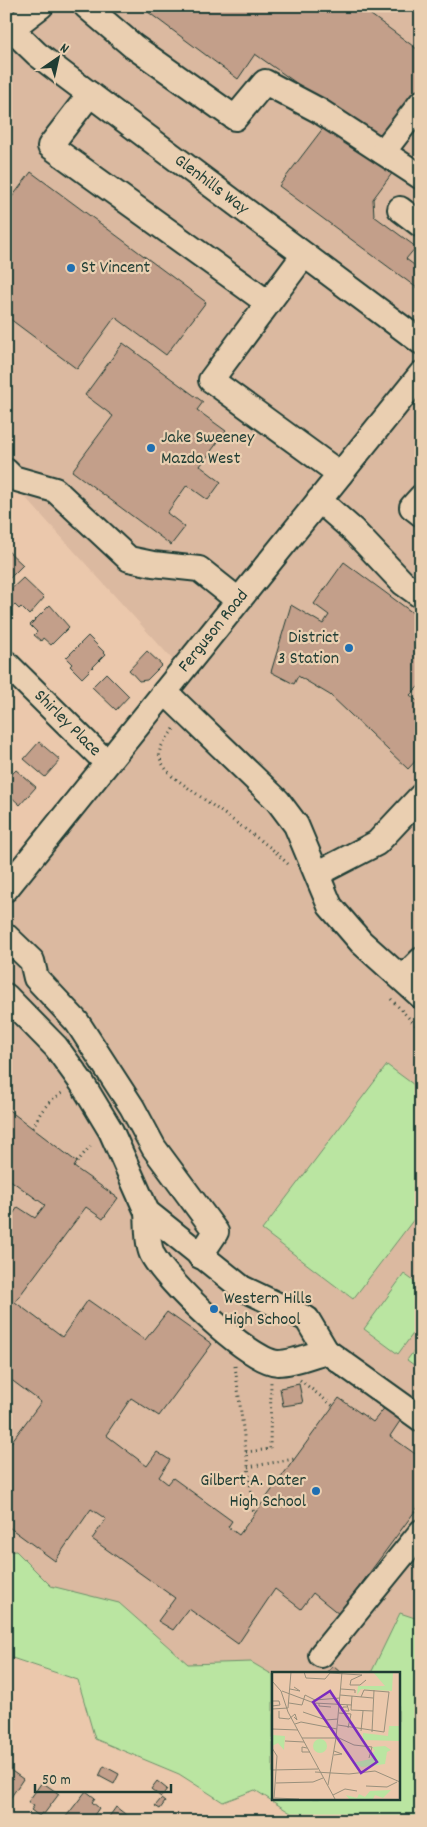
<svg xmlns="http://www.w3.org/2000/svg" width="427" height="1827" viewBox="0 0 427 1827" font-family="Dekko,sans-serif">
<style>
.built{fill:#dbb9a0}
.green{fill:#bae5a1;stroke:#6c916a}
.building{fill:#c39f8a;stroke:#1f3d34}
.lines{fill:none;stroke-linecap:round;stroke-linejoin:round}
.minor-casing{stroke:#1f3d34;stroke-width:28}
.path{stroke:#1f3d34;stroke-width:3;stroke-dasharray:1 4;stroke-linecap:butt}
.minor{stroke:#eacfb1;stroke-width:24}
.poi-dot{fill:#1f6fb2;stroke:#eacfb1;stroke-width:2}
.labels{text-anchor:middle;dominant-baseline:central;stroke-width:4.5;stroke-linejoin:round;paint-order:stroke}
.street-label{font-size:18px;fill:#1f3d34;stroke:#eacfb1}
.poi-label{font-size:18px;fill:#1f3d34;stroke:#eacfb1;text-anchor:start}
.inset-road{fill:none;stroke:#99907c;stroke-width:1}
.view{fill:#7b2cbf;fill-opacity:0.15;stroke:#7b2cbf;stroke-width:2.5}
.inset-edge{fill:none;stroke:#1f3d34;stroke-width:2.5}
</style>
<rect width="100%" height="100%" fill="#ebc8ac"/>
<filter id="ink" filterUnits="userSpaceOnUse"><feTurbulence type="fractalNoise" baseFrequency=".02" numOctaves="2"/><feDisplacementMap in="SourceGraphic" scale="10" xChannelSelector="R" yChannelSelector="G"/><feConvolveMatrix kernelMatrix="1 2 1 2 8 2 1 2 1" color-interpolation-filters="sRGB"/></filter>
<g filter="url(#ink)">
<path class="built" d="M6,6H421V1821L398,1798V1673H273V1747L6,1560V889L182,670L6,476Z"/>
<path class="green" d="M387,1065L421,1090V1210L353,1299L262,1230Z
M404,1274L421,1286V1323L398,1354L364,1329Z
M421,1342V1370L407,1360Z
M16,1551L51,1586L119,1603L188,1664L251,1662L273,1675V1798H398V1673H371L400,1613L421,1620V1821H303L255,1790L223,1802L179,1774L95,1739L78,1680L6,1656V1552Z"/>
<path class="building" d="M140,6H359L421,52V88L382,143L255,54L238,79Z
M327,123L393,172L373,199L374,216L416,247L406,259L421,270V291L279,186Z
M31,172L206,302L166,355L115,317L77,369L6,316V205Z
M123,343L203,402L197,410L226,431L200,466L221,482L208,500L187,485L167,513L185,527L171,545L72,471L113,416L85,395Z
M6,549L23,565L6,582Z
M344,562L421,619V684L410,695L421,704V755L408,769L330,695L298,676L294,684L271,672L291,605L323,624L329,615L314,604Z
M23,578L44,598L29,615L21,607L19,609L15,605L13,607L6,600V594Z
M50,605L69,627L51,645L43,638L41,641L34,635L37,632L30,625Z
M88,636L106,654L82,678L70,666L72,664L66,658Z
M147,651L162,665L147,680L139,681L129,670Z
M106,673L129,696L116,710L92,687Z
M39,742L60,760L45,777L24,759Z
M16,770L36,787L20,805L6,792V780Z
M6,1108L77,1162L74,1167L118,1198L103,1219L86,1207L15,1302L62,1337L88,1300L145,1340L167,1312L212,1344L159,1416L131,1398L106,1435L147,1466L157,1452L170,1460L159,1477L168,1484L173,1478L232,1521L228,1527L239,1535L339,1398L373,1422L386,1406L402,1418L390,1436L421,1458V1503L339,1614L313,1593L301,1609L275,1589L238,1644L189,1609L173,1630L158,1621L175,1598L92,1539L106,1519L91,1509L55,1561L6,1525V1449L41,1402L6,1376V1224L18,1207L35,1218L45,1205L6,1177Z
M299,1384L303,1403L283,1406L280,1388Z
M333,1666L341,1673H327Z
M104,1766L119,1774L114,1784L99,1776Z
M6,1767L23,1779L7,1803H6Z
M157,1781L167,1789L161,1797L151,1789Z
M42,1782L59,1794L44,1814L42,1813L39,1816L31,1810L34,1806L28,1802Z
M86,1791L95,1798L92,1802L99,1808L90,1821H68L65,1818Z
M161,1799L165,1802L160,1809L155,1806Z
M116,1807L134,1821H106Z"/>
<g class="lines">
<g class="minor-casing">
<g id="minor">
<path d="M86,6L133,46L235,118L265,82L318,110L421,177"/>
<path id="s1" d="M6,24L37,54L63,74L421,342"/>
<path d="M11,29L41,6"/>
<path d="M90,94L50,146L268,303"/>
<path d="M383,152L421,103"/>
<path d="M400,209L421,225"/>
<path d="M304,255L211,380L340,474"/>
<path d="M6,471L13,478L55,490L129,559L153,564L199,569L238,600"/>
<path d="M421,497L412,507L421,514"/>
<path d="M319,500L353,530L403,583L421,596"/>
<path id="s2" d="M6,663L107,763"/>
<path d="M165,692L278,801L296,825L330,906L361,942L421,996"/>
<path d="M317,874L377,843L421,796"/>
<path id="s3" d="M6,889L421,374"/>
<path d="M6,936L32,961L36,978L77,1022L132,1107L154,1148L216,1232L200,1256"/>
<path d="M403,978L421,960"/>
<path d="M6,996L56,1047L82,1083L111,1131L147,1212L242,1288L307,1319L326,1351L421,1419"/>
<path d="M147,1212C148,1225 147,1243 152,1254C165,1280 249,1362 278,1363C293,1363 312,1355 326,1351"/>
<path d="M321,1655L421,1532"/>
</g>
</g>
<path class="path" d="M174,729C157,750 153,755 172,776L271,848L288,864
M391,999L421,1031
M33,1128C40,1111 48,1101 64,1092
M77,1162L93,1143
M6,1212L13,1214
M235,1366L254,1514
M300,1380L333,1406
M6,1384L7,1385
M246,1452L270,1449L271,1380
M248,1467L294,1459"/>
<use href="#minor" class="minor"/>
</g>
</g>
<g class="poi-dot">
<circle cx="71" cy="268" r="5"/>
<circle cx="151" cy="448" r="5"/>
<circle cx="349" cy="648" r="5"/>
<circle cx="214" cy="1309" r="5"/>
<circle cx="316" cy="1491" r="5"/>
</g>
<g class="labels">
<g class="street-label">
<text stroke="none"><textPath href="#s1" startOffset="261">Glenhills Way</textPath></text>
<text stroke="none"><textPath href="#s3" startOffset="331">Ferguson Road</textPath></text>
<text stroke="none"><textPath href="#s2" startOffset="86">Shirley Place</textPath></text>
</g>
<g class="poi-label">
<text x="81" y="268">St Vincent</text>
<text x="161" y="438">Jake Sweeney<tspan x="161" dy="21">Mazda West</tspan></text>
<text x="339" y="638" text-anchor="end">District<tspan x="339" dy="21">3 Station</tspan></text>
<text x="224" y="1299">Western Hills<tspan x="224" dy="21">High School</tspan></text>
<text x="306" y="1481" text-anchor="end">Gilbert A. Dater<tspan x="306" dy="21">High School</tspan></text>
</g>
</g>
<g transform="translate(272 1672)">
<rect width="128" height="128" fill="#ebc8ac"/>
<path d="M101,0H121L120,19L89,17L85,23L86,14H113ZM117,54H127V69L91,68V61L116,64ZM0,63L13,64L12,78L6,71L0,74ZM41 74a7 7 0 1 1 14 0a7 7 0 1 1-14 0ZM113,74L119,78L115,80L113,92L90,95L80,91L99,87V82L103,79L100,75ZM119,118L111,126L103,123L101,127H77L74,123L85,126L87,122L93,125L98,119Z" fill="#bae5a1"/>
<path class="inset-road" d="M32,0L34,6L53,7L58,1M58,1L90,3L79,8L78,13H88L94,8M0,9L9,19L16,40L63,127M18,17L28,19L22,15M69,17L83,18V21M10,19L42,31L80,33M68,23L101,26M80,24L79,38L101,39M43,28L68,26M0,29H7L8,33L0,34M17,31L30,33L33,23L43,28L42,31M47,31V34L59,35M75,35H71L70,39H77L75,33M0,37L16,36L19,0M7,39V46L17,47L23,42L25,48L22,45M31,40L54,48L66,47M67,41L79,42L76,56M23,52L29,50L65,57M66,53L112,60L117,20L92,18L89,25M0,57L26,58M89,59L91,39M100,60L102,18M30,66H67L82,73M13,69L32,70M82,73L100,75L97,86M0,76L5,84L2,127M35,76L30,75V80H38M62,83L70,82L62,79M0,98L46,97M43,100L77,102L103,99L128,110M4,111L41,110L51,106M56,113L64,66L70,0M94,114L115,115L125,110M61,123L73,117L85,119M3,126L27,127"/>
<path class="view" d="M58,19L105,90L89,101L41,30Z"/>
<rect width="128" height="128" class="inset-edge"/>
</g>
<rect width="427" height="1827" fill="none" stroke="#eacfb1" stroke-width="25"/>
<rect x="12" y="12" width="402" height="1802" fill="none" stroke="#1f3d34" stroke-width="2" filter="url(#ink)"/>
<g transform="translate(58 58) rotate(34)" stroke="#eacfb1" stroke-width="4" paint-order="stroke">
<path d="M0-4L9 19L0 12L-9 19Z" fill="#1f3d34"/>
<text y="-8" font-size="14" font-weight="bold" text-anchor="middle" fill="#1f3d34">N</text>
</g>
<path d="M35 1784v8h136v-8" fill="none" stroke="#1f3d34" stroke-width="2.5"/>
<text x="42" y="1784" font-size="15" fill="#1f3d34" stroke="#eacfb1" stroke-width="4" paint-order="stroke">50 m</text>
</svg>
